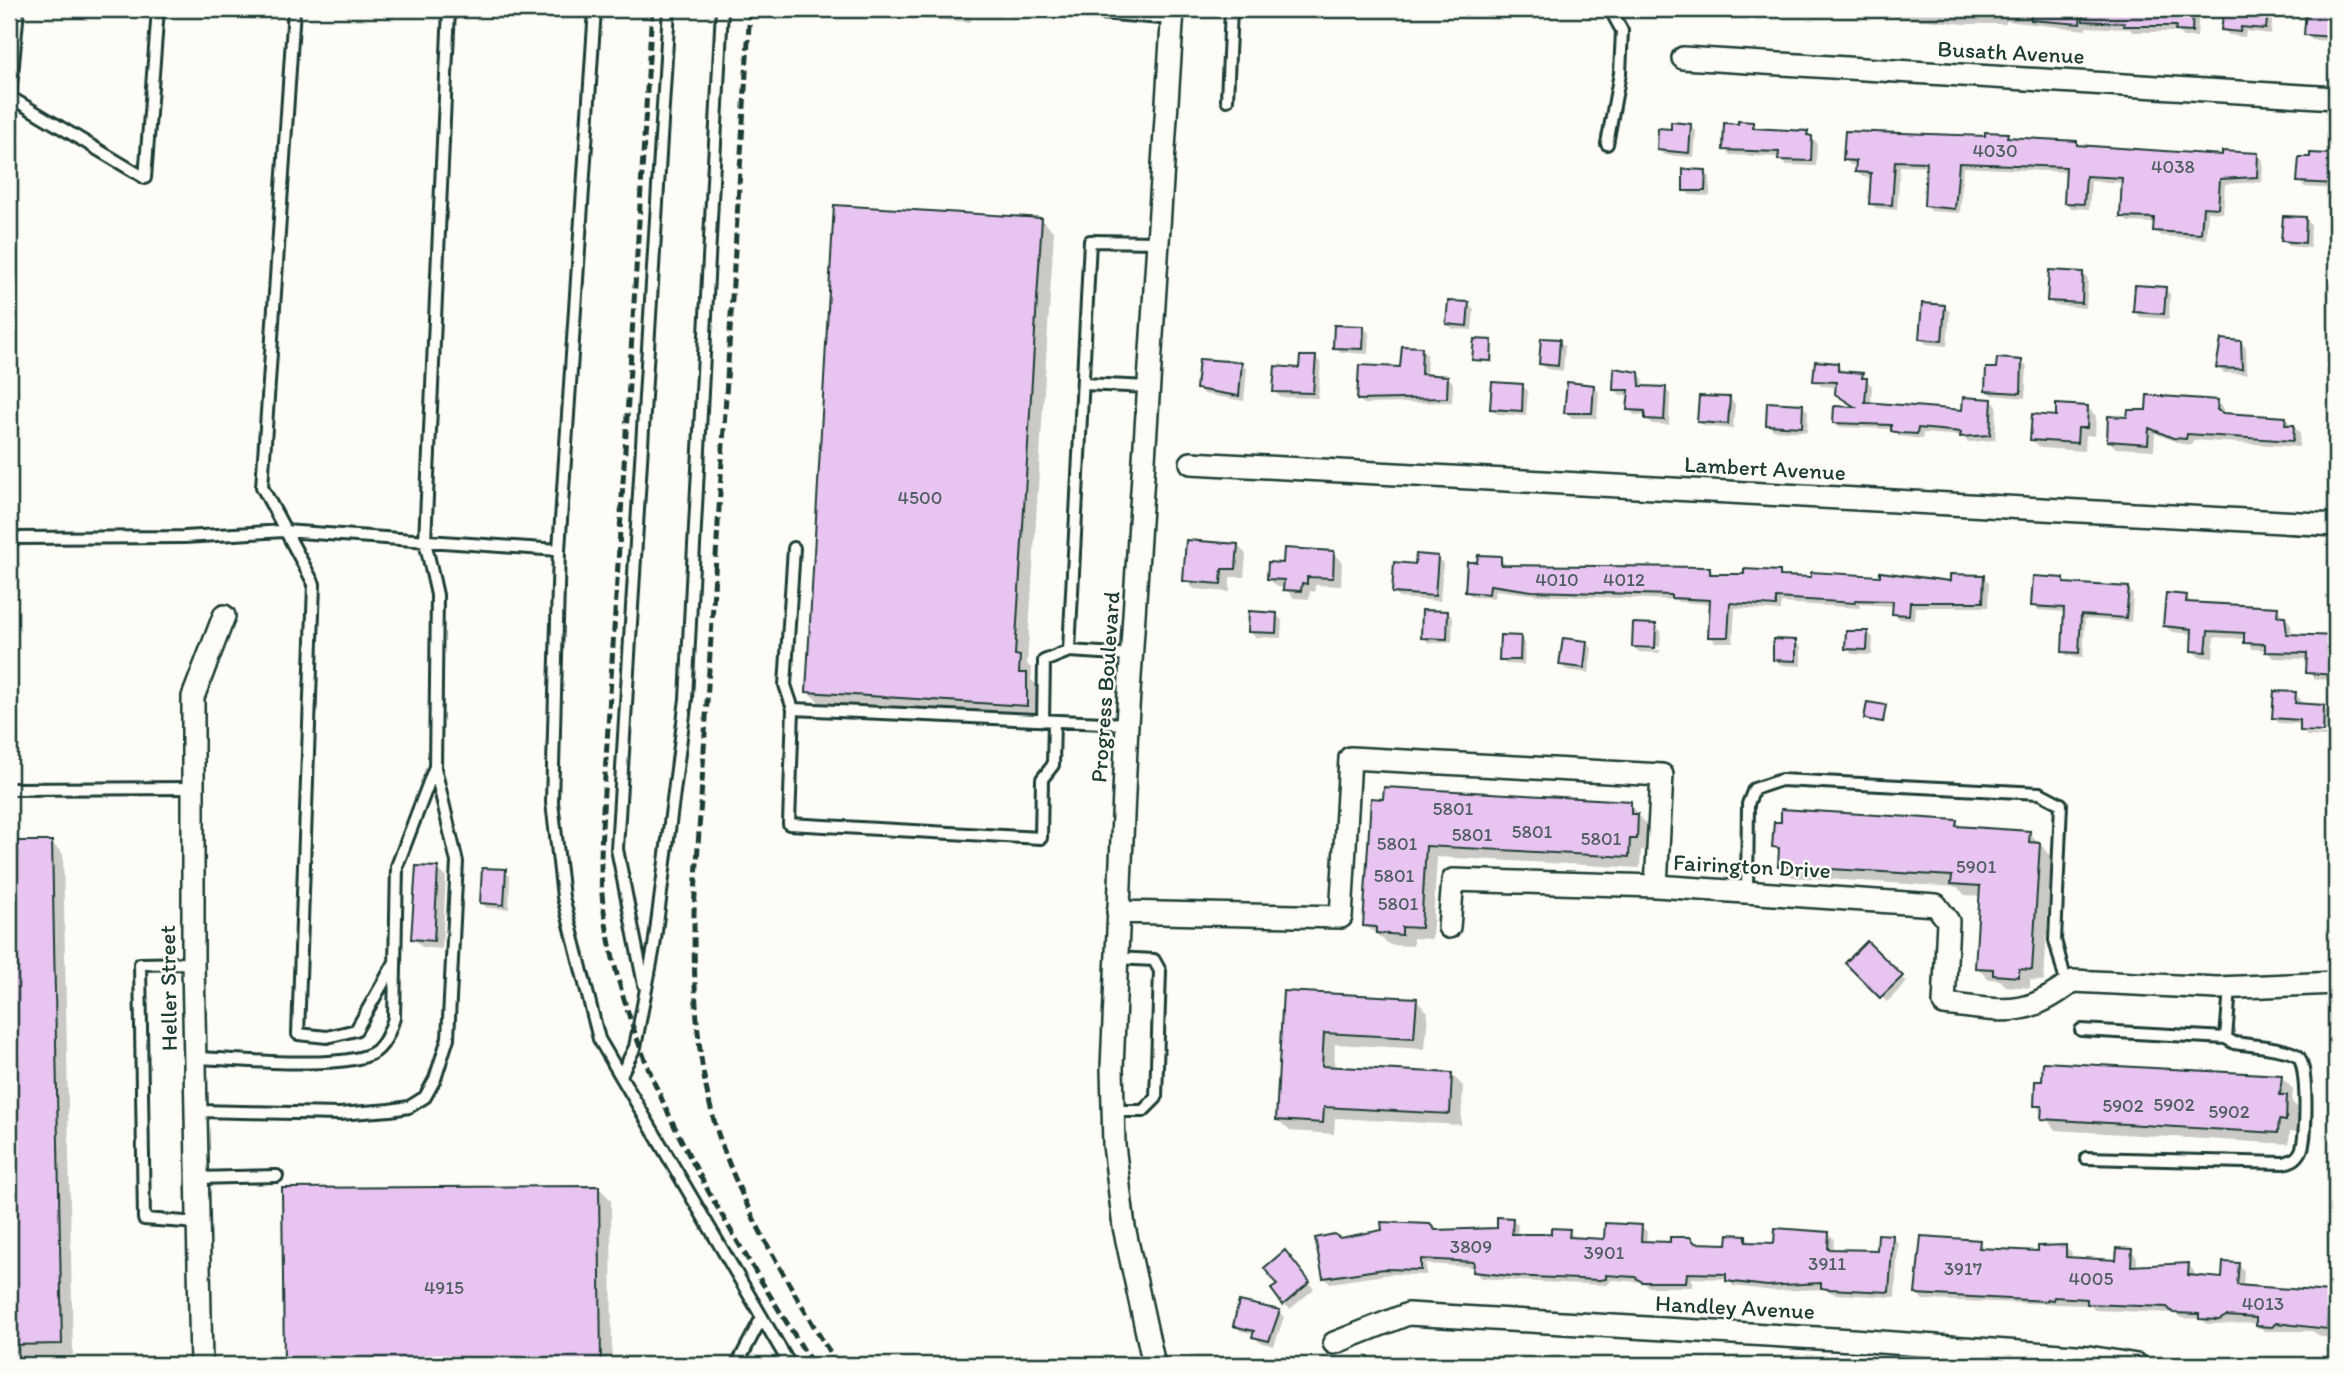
<svg xmlns="http://www.w3.org/2000/svg" width="2345" height="1374" viewBox="0 0 2345 1374" font-family="Itim,sans-serif">
<style>
.shadow{fill:#0003}
.building{fill:#e8c5f1;stroke:#1f3d34;stroke-width:2}
.lines{fill:none;stroke-linecap:round;stroke-linejoin:round}
.service-casing{stroke:#1f3d34;stroke-width:16}
.minor-casing{stroke:#1f3d34;stroke-width:26}
.service{stroke:#fdfcf7;stroke-width:10}
.minor{stroke:#fdfcf7;stroke-width:21}
.rail{stroke:#1f3d34;stroke-width:5;stroke-dasharray:10 5;stroke-linecap:butt}
.labels{text-anchor:middle;dominant-baseline:central;stroke-width:5;stroke-linejoin:round;paint-order:stroke}
.number-label{font-size:19px;fill:#515f63}
.street-label{font-size:23px;fill:#1f3d34;stroke:#fdfcf7}
</style>
<rect width="100%" height="100%" fill="#fdfcf7"/>
<filter id="ink" filterUnits="userSpaceOnUse"><feTurbulence type="fractalNoise" baseFrequency=".0143" numOctaves="2"/><feDisplacementMap in="SourceGraphic" scale="14" xChannelSelector="R" yChannelSelector="G"/><feConvolveMatrix kernelMatrix="1 2 1 2 8 2 1 2 1" color-interpolation-filters="sRGB"/></filter>
<g filter="url(#ink)">
<path class="shadow" d="M830,9H971V22L834,13Z
M1860,9H2196L2199,11L2197,37H2183L2179,32H2133L2130,29L2086,27V30L2006,21V24H1965L1865,14Z
M2225,9H2273L2271,34L2246,31L2245,37L2229,35L2223,29Z
M2314,9H2336V41L2312,40L2306,34Z
M1752,123L1758,130L1807,132L1817,143L1816,166L1786,165L1780,157L1730,155L1725,149Z
M1690,125L1696,131L1694,157L1664,155L1659,150L1672,131Z
M2007,135L2011,139L2076,143L2081,147L2223,157L2258,155L2263,160L2262,182L2225,184L2223,213L2208,212L2206,239L2161,236L2155,231L2156,223L2128,222L2122,216L2124,183L2091,181L2089,209L2071,208L2066,202L2067,172L1963,167L1960,213L1931,211L1926,205L1928,167L1900,166L1897,210L1876,208L1871,203L1872,178L1863,177L1857,172V165H1851L1845,160Z
M2329,155L2336,160V189L2305,187L2299,181Z
M1705,172L1710,177V196L1690,195L1684,190Z
M2306,219L2311,225L2310,248L2289,246L2283,240Z
M1042,220L1054,232L1027,664L1032,669L1031,680L1038,686L1039,717L820,703L808,692Z
M2083,273L2088,279L2086,308L2054,305L2049,300Z
M2165,289L2170,294L2169,319L2140,317L2135,311Z
M1468,304L1474,310L1472,330L1453,329L1448,323Z
M1944,306L1950,312L1947,346L1927,344L1921,339Z
M1364,328L1369,333L1368,354L1341,352L1335,347Z
M1559,341L1565,346L1563,371L1547,369L1541,364Z
M1492,342L1493,363L1476,361L1474,359Z
M2241,342L2246,348L2247,374L2224,373L2218,367Z
M1421,349L1427,354L1426,376L1448,377L1453,383L1452,402L1364,404L1358,399L1402,369Z
M1316,358L1321,363L1318,398L1280,397L1275,392Z
M2022,362L2027,367L2025,398L1992,395L1987,390L1998,370Z
M1241,364L1247,369L1244,401L1204,394L1198,388Z
M1838,365L1843,373L1862,375L1872,386L1871,404L1963,412L1991,400L1997,406L1995,440L1968,442L1962,436L1923,433L1922,439L1898,436L1893,429L1840,427L1834,422L1858,409L1837,393V387L1821,386L1815,380Z
M1638,373L1643,379L1644,388L1665,389L1670,394L1669,425L1652,424L1646,416L1635,415L1629,409L1630,395H1620L1615,389Z
M1522,386L1528,391L1526,416L1497,414L1492,408Z
M1594,386L1599,392L1597,418H1572L1566,412Z
M1730,399L1735,404L1733,429L1704,426L1699,421Z
M2217,402L2224,408L2223,414L2285,418L2300,433L2299,447L2193,440L2192,445L2181,444L2155,433L2154,450L2116,448L2109,441L2129,419L2148,412Z
M1802,406L1808,411L1807,432L1773,430L1768,424Z
M2088,408L2096,416L2095,436L2086,435L2085,451L2041,448L2032,440L2057,418Z
M1237,545L1246,554L1244,577H1230V592L1194,589L1185,580Z
M1333,553L1342,561L1341,586L1315,585V592L1310,591L1309,599L1294,598L1285,588L1278,587L1269,579L1285,565Z
M1437,557L1443,563L1440,601L1399,598L1394,593Z
M1500,558L1506,566L1709,568L1715,576L1779,572L1785,578L1951,583L1983,577L1989,583L1988,607H1915L1914,620L1900,619L1894,614V606L1860,604V608L1781,603V611L1735,608L1733,642H1715L1710,636L1711,604L1679,602L1676,600L1539,595L1495,590L1494,598L1472,597L1467,591Z
M2064,580L2069,585L2128,589L2133,594L2131,622L2085,619L2083,657L2068,656L2063,651L2065,612L2038,610L2033,605Z
M2186,597L2193,604L2277,609L2291,624L2292,636L2336,638V680L2315,679L2308,672L2309,659L2273,658L2266,650L2252,649L2246,639L2214,637L2213,658L2199,657L2192,650L2194,634L2172,632L2165,626Z
M1447,612L1453,618L1452,643H1429L1423,637Z
M1276,615L1282,620L1281,638L1255,637L1249,631Z
M1655,626L1661,631L1660,647L1637,645V649L1660,650V653L1639,652L1633,646Z
M1868,632L1873,638L1872,655L1852,654L1846,648Z
M1520,638L1525,643L1524,665L1506,664L1501,659Z
M1796,641L1801,647V666L1780,665L1774,659Z
M1587,643L1592,648L1589,673L1567,670L1561,665Z
M2295,694L2301,700L2300,705L2324,707L2329,712L2328,731L2305,730V733L2328,735V737L2307,736L2302,731V724L2279,723L2274,718Z
M1885,707V723L1866,718Z
M1372,800L1630,803L1649,828L1648,850H1641L1640,868L1437,857L1432,939L1413,938V946L1390,945L1365,925Z
M1956,821L1963,829L2029,832L2051,856L2044,981L2030,980V988L2006,986L2000,980L1989,979L1977,967L1981,896L1965,895L1957,887L1792,877L1780,865L1781,853L1774,846Z
M51,842L63,854L73,1355L9,1356V843Z
M438,869L446,877L442,949L422,947L413,938Z
M505,871L510,877L509,909L487,908L481,902Z
M1867,943L1907,982L1887,1002L1848,963Z
M1284,993L1416,1000L1428,1012L1425,1049L1335,1044L1334,1068L1451,1074L1463,1086L1461,1125L1335,1118L1334,1134L1290,1131L1278,1120Z
M2281,1077L2293,1089L2292,1102L2299,1109L2297,1132L2290,1131L2289,1144L2055,1130L2036,1105Z
M599,1188L611,1200L612,1365H285L284,1190Z
M1512,1220L1518,1225L1517,1236H1553L1569,1230L1575,1239L1605,1241L1641,1226L1647,1232L1646,1243L1695,1245L1729,1246L1745,1236L1751,1242L1776,1244L1828,1233L1834,1239L1833,1250L1879,1252L1892,1237L1898,1243L1895,1297L1835,1294L1824,1289L1774,1291L1733,1286L1728,1279L1692,1278V1287H1649L1642,1282L1612,1280L1607,1285L1518,1281L1481,1278L1475,1272V1267L1426,1264V1275L1391,1274L1330,1283L1324,1277L1340,1240L1498,1230Z
M1979,1241L1985,1250L2039,1252L2066,1247L2072,1253L2071,1259L2118,1261L2131,1251L2137,1257V1267L2188,1265L2194,1271V1277L2224,1279L2238,1264L2244,1270L2243,1287L2336,1295V1338L2322,1337L2312,1331H2264L2258,1323L2207,1324L2202,1319L2181,1318L2175,1313L2095,1310L2090,1305L1923,1300L1916,1293Z
M1290,1257L1314,1289L1290,1309L1284,1304L1279,1285Z
M1279,1312L1284,1317L1274,1346L1259,1342L1255,1334L1241,1331L1235,1325Z
M1425,1359L1467,1365H1528H1410H1419V1360Z"/>
<path class="building" d="M2031,9H2081L2080,24L2031,20Z
M2083,9H2193L2192,32L2175,31L2176,26H2124V23L2083,21Z
M2224,9H2268L2266,29L2241,27L2240,32L2221,30Z
M2306,9H2336V37L2304,35Z
M1738,121L1753,122V128L1808,131L1807,135L1812,136L1811,161L1778,160L1779,152L1723,150L1724,123L1738,124Z
M1671,122L1691,124L1689,153L1657,150L1658,128L1671,129Z
M1845,131L1985,136V132L2008,133L2007,137L2077,141V145L2222,155V151L2258,153L2257,177L2220,179L2218,208L2203,207L2201,234L2153,231L2154,218L2120,217L2122,178L2086,176L2084,204L2064,203L2066,167L1959,163L1955,209L1924,206L1926,162L1895,161L1892,205L1869,204L1871,173L1855,172L1856,161L1843,160Z
M2310,153L2329,154V157L2336,158V184L2297,182L2299,157H2310Z
M1683,169L1706,170L1705,191H1683Z
M834,205L1042,218L1015,655L1020,656L1019,673H1027V706L806,692Z
M2283,216L2306,217L2305,243L2281,241Z
M2049,270L2083,272L2082,303L2047,301Z
M2135,285L2166,287L2164,314L2133,312Z
M1448,301L1469,302L1467,326L1446,324Z
M1922,303L1945,305L1942,341L1919,339Z
M1334,325L1364,326L1363,349L1333,348Z
M1541,338L1560,339L1558,366L1539,364Z
M1474,339L1492,340L1491,361L1472,360Z
M2221,339L2241,341L2242,369L2216,368Z
M1402,346L1422,347L1421,374L1448,376L1447,398L1357,400L1359,365L1400,367Z
M1300,356H1316L1313,393L1273,392L1275,366L1299,368Z
M1997,358L2022,360L2021,393L1985,391L1986,368H1996Z
M1199,359L1242,362L1239,396L1196,389Z
M1815,361L1838,363V371L1863,373L1862,378H1867L1865,402L1962,410L1963,397L1992,399L1990,435L1960,437L1961,432L1918,428L1917,434L1900,433L1891,431V425L1833,423L1834,406L1855,407L1835,394L1836,382L1813,381Z
M1614,368L1639,372L1640,386L1666,387L1664,420L1645,419V411L1627,410L1629,390H1613Z
M1492,382L1523,384L1522,411L1490,409Z
M1567,382L1594,385L1592,413H1564Z
M2147,395L2218,400L2217,410L2223,413L2286,417L2285,425H2294L2293,441L2187,434L2186,439L2173,438L2149,428L2148,444L2107,441L2108,416L2127,417L2128,410H2146Z
M1699,396L1730,397L1728,424L1697,422Z
M1767,402L1803,404L1802,427L1766,425Z
M2056,404L2088,406L2087,428H2078L2077,443L2030,440L2032,414L2056,416Z
M1186,540L1238,544L1236,569H1222L1221,584L1183,581Z
M1284,548L1334,551L1333,578L1307,577V584L1302,583L1301,591L1283,590L1284,580L1267,579L1268,562L1283,563Z
M1416,554L1438,556L1435,596L1392,593L1394,562L1415,564Z
M1478,555L1501,556V565L1710,567V574H1744V569L1780,571V576L1811,577V572L1880,576V572L1950,581V574L1984,575L1983,602H1910L1909,615L1892,614L1893,601L1855,600V603L1776,598V606L1730,603L1728,637H1708L1710,600L1671,598V595L1532,591L1490,585L1489,594L1465,592L1467,562H1477Z
M2033,576L2064,578V583L2129,587L2126,618L2081,615L2079,653L2062,652L2064,608L2031,606Z
M2166,593L2187,595L2186,602L2278,607L2277,616H2285L2287,634L2336,636V675L2306,673L2307,653L2265,652V644L2244,643V633L2208,631L2206,652L2191,651L2192,629L2163,626Z
M1422,610L1448,611L1447,639L1421,638Z
M1249,611L1277,613L1276,633L1248,632Z
M1633,623L1656,624L1655,648L1632,647Z
M1846,631H1868L1867,650L1845,649Z
M1500,635L1521,636L1520,660H1499Z
M1563,638L1587,641L1584,668L1559,665Z
M1773,639L1796,640V661L1773,660Z
M2274,691L2296,692L2295,703L2324,705L2323,732L2300,731V720L2272,718Z
M1867,702L1886,705L1883,722L1864,719Z
M1384,787L1631,801V814H1638L1637,839H1630L1629,857L1426,846L1421,928L1402,927V935L1376,933V927L1363,926L1371,798L1383,799Z
M1781,809L1957,820L1956,826L2030,831L2029,842L2040,843L2032,970L2019,969V977L1993,975V969L1975,968L1980,886L1951,884L1952,876L1778,866L1779,848L1772,847L1774,822H1781Z
M9,841H52L62,1344L9,1345Z
M416,866L438,867L434,941L411,939Z
M482,868L506,869L504,905L480,903Z
M1867,941L1903,976L1880,998L1845,963Z
M1283,991L1417,998L1414,1038L1324,1033L1322,1066L1452,1073L1450,1114L1324,1107L1323,1123L1276,1120Z
M2043,1062L2282,1075L2280,1095H2287L2286,1121L2279,1120L2278,1133L2041,1119L2042,1106H2034L2035,1081H2042Z
M599,1186L601,1365H284L282,1188Z
M1497,1217L1513,1218L1512,1234H1551V1228L1570,1229L1569,1237L1604,1239L1605,1223L1642,1225L1641,1241L1670,1242V1237H1690L1695,1243L1727,1244L1728,1234L1746,1235V1242L1774,1243L1775,1228L1829,1232L1828,1249L1877,1250L1878,1234L1893,1235L1889,1292L1828,1289L1821,1288V1283L1767,1286L1726,1281V1274L1687,1273L1686,1282H1642L1635,1277L1606,1275V1279L1600,1280L1511,1276L1473,1272L1474,1262L1421,1259V1270L1384,1269L1323,1278L1315,1238L1334,1234L1340,1238L1382,1230L1381,1222L1430,1224L1435,1230L1497,1228Z
M1921,1236L1980,1240L1979,1248L2038,1251V1246L2066,1245V1257L2116,1260L2117,1248L2132,1249L2131,1266L2189,1263L2188,1275L2222,1278L2223,1262L2239,1263L2237,1285L2330,1292L2327,1329L2276,1323L2272,1327L2256,1326V1318L2226,1316L2219,1320L2199,1319V1314L2173,1313L2167,1307L2087,1304V1299L2054,1297L2053,1300L2047,1299V1301L1915,1294Z
M1285,1250L1310,1282L1283,1305L1271,1289L1277,1285L1264,1268Z
M1239,1301L1280,1310L1269,1341L1252,1337L1254,1331L1233,1326Z"/>
<g class="lines">
<g class="service-casing">
<path id="service" d="M18,9L10,97L145,178L158,9
M294,9L262,487L314,584L298,1034L327,1037L356,1030L395,962
M1054,9L1172,19
M1227,100L1231,9
M1607,144L1620,73L1622,31L1610,9
M1083,384L1150,387
M9,538L184,537L284,531L559,550L552,802L563,897L599,1039L790,1365
M559,550L595,9
M1133,655L1069,651L1090,241L1158,242
M793,709L785,685L794,548
M1043,721L1044,661L1069,651
M1054,721L1053,765L1042,779L1041,838L789,824L793,709L1127,724
M9,789L193,788
M1747,891L1748,804L1754,789L1781,780L2040,793L2061,804L2055,940L2067,986
M193,963L140,964L144,1219L199,1223
M644,985L617,849L669,9
M2081,1030L2226,1038
M195,1058C236,1059 337,1070 371,1054C384,1048 390,1031 394,1018L397,866L434,769
M621,1075L635,1047L654,947L686,699L722,9
M197,1111L339,1114L390,1110L409,1107L425,1097L435,1079L448,1038L457,862L435,768L437,595L425,541L449,9
M1113,1111H1143L1156,1098L1160,971L1154,960L1116,958
M2086,1158L2284,1163C2292,1161 2297,1159 2301,1151C2307,1139 2308,1064 2298,1056C2288,1048 2248,1045 2234,1043L2226,1038L2230,988
M198,1178L277,1176
M737,1365L762,1317"/>
</g>
<g class="minor-casing">
<path id="minor" d="M1683,58L2336,98
M1191,463L2336,525
M1118,912L1341,917L1350,758L1662,775L1656,886L1936,905L1948,921L1944,1004C2002,1010 2024,1020 2073,981L2217,988L2336,983
M1449,927L1453,880L1656,886
M1334,1343L1408,1314L1852,1340L2089,1357L2137,1365
M201,1365L193,963V697L224,616
M1154,1365L1124,1227L1114,1145L1112,1068L1127,724L1173,9"/>
</g>
<use href="#service" class="service"/>
<use href="#minor" class="minor"/>
<path class="rail" d="M652,9L604,792C602,829 599,867 603,904C626,1074 725,1222 813,1365
M750,9L694,911C694,992 695,1072 723,1148C751,1225 796,1295 837,1365"/>
</g>
</g>
<g class="labels">
<g class="number-label">
<text x="1995" y="150">4030</text>
<text x="2173" y="166">4038</text>
<text x="920" y="497">4500</text>
<text x="1557" y="579">4010</text>
<text x="1624" y="579">4012</text>
<text x="1453" y="808">5801</text>
<text x="1532" y="831">5801</text>
<text x="1472" y="834">5801</text>
<text x="1601" y="838">5801</text>
<text x="1397" y="843">5801</text>
<text x="1976" y="866">5901</text>
<text x="1394" y="875">5801</text>
<text x="1398" y="903">5801</text>
<text x="2174" y="1104">5902</text>
<text x="2123" y="1105">5902</text>
<text x="2229" y="1111">5902</text>
<text x="1471" y="1246">3809</text>
<text x="1604" y="1252">3901</text>
<text x="1827" y="1263">3911</text>
<text x="1963" y="1268">3917</text>
<text x="2091" y="1278">4005</text>
<text x="444" y="1287">4915</text>
<text x="2263" y="1303">4013</text>
</g>
<g class="street-label">
<text transform="translate(2011 52) rotate(3)">Busath Avenue</text>
<text transform="translate(1765 468) rotate(3)">Lambert Avenue</text>
<text transform="translate(1105 687) rotate(-86)">Progress Boulevard</text>
<text transform="translate(1752 866) rotate(3)">Fairington Drive</text>
<text transform="translate(168 988) rotate(-91)">Heller Street</text>
<text transform="translate(1735 1307) rotate(3)">Handley Avenue</text>
</g>
</g>
<rect width="2345" height="1374" fill="none" stroke="#fdfcf7" stroke-width="35"/>
<rect x="18" y="18" width="2310" height="1339" fill="none" stroke="#1f3d34" stroke-width="2.5" filter="url(#ink)"/>
</svg>
